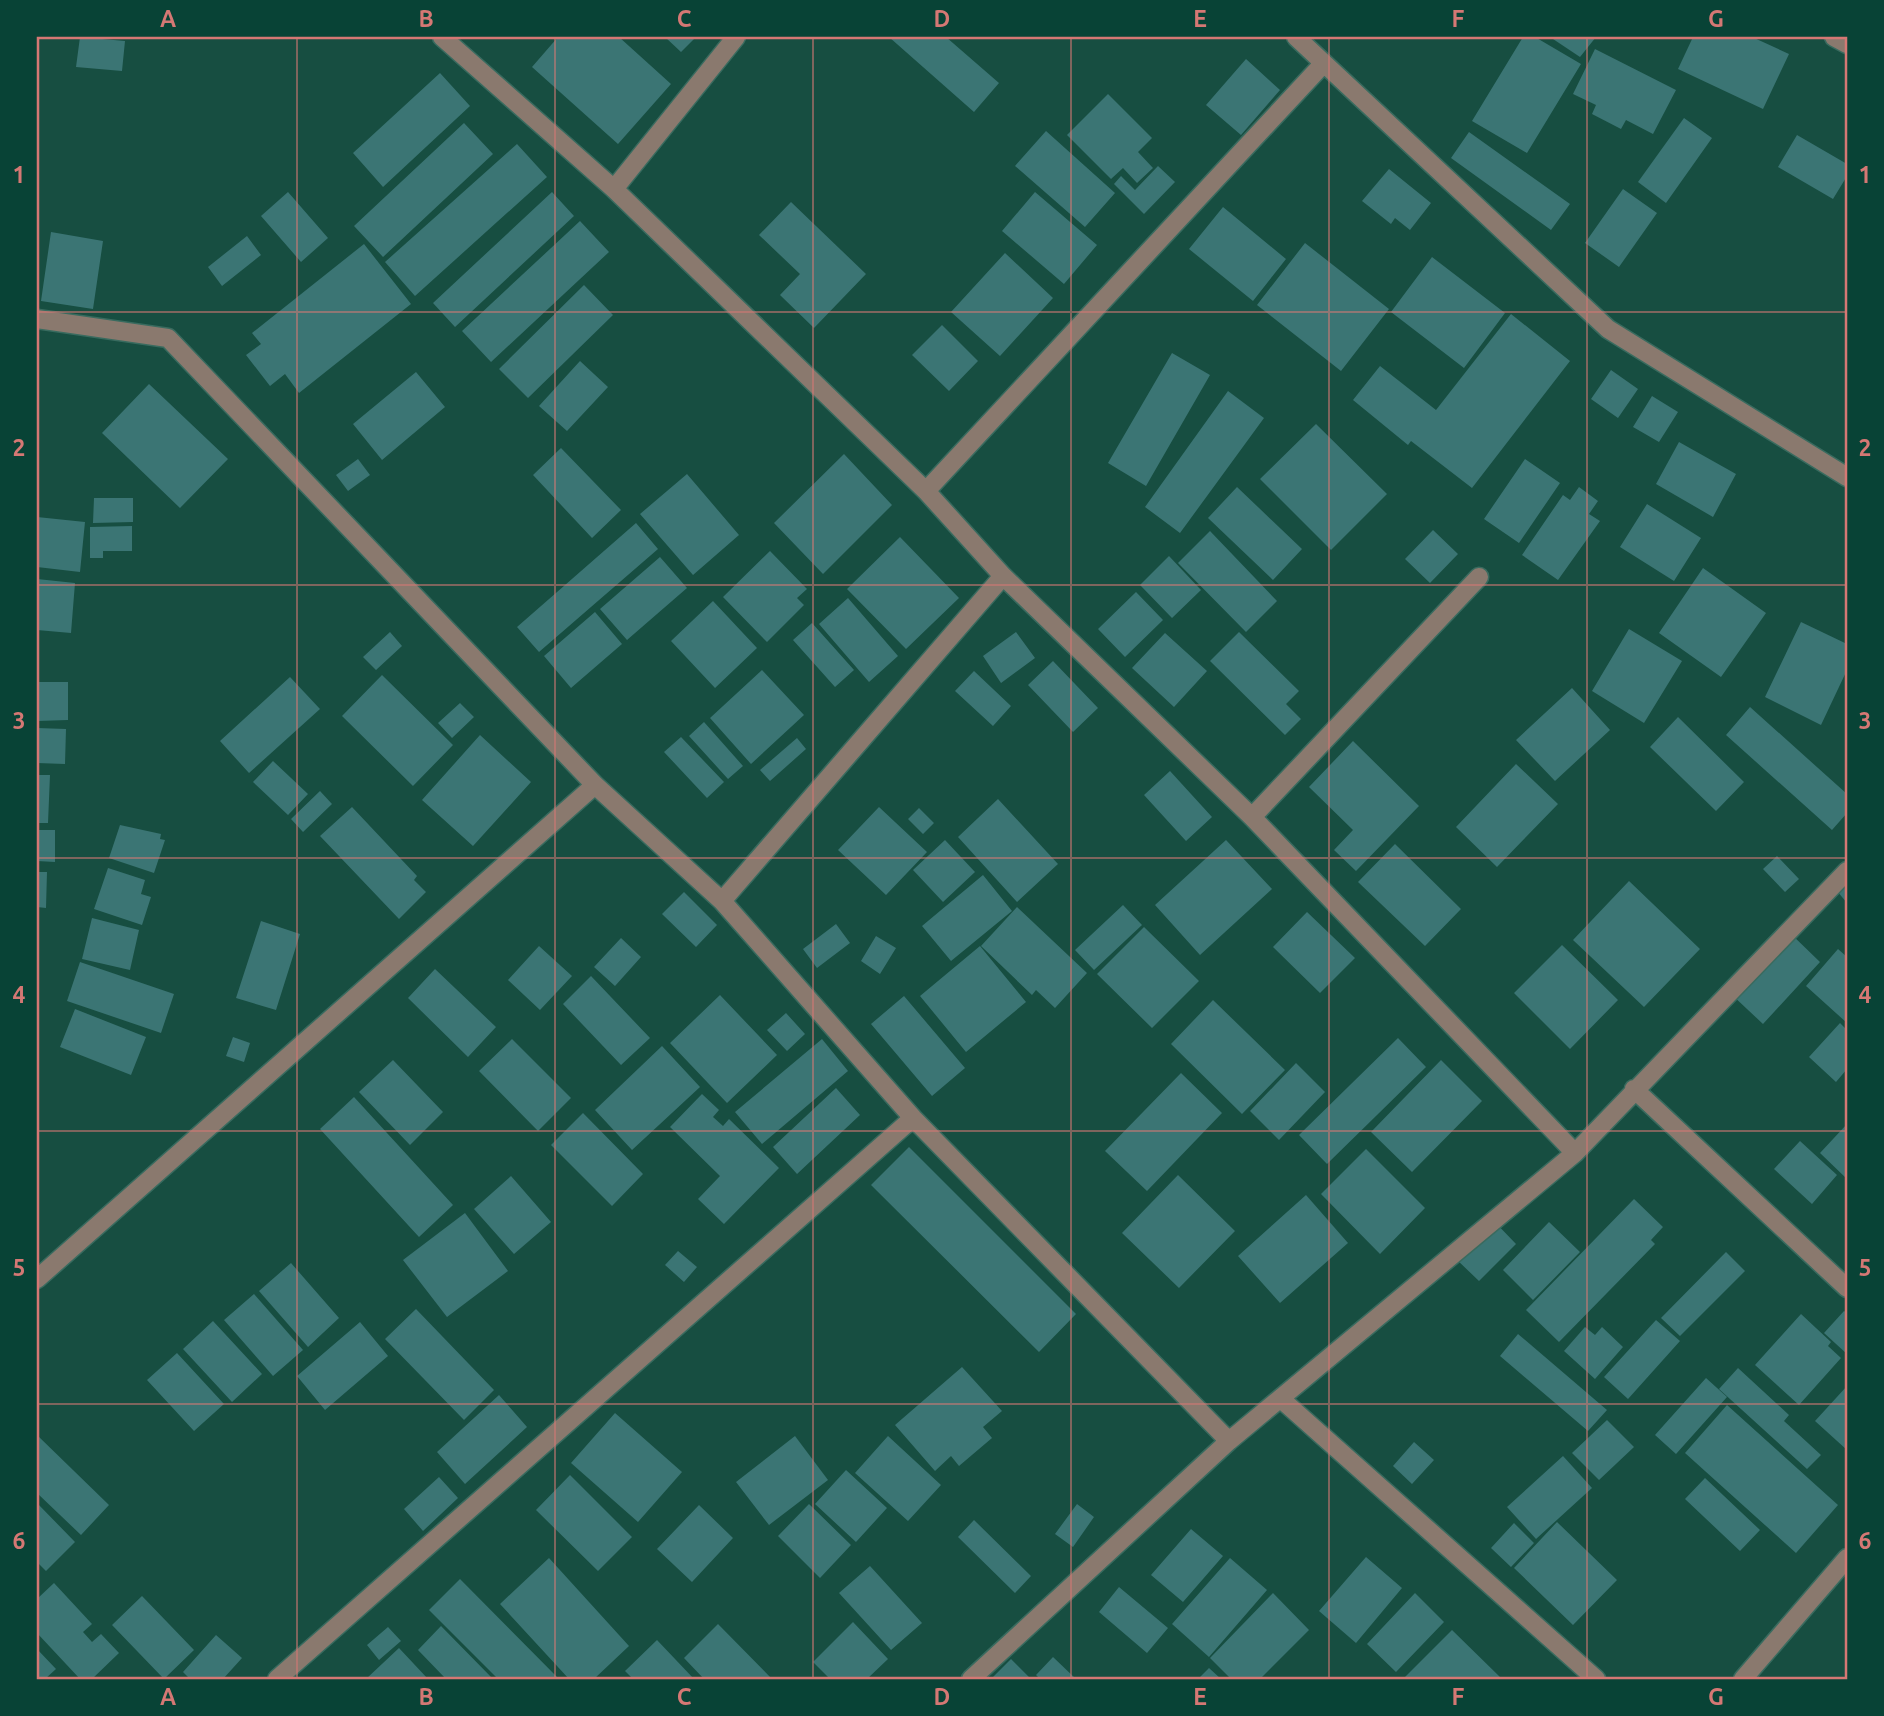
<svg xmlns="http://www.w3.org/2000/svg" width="1884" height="1716" viewBox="0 0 1884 1716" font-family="Ubuntu,sans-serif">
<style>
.building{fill:#3b7574}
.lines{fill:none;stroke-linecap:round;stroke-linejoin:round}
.minor-casing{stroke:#396b5f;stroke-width:21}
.minor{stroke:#8a796e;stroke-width:18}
.grid{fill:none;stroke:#d57874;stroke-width:2;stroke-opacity:0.55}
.neatline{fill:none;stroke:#d57874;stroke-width:2.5}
.grid-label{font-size:23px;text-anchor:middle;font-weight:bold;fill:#d57874}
</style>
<rect width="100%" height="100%" fill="#174e41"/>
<path class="building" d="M80,37L125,41L122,71L76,67Z
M558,37H619L671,84L618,144L532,67Z
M665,37H696L681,52Z
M889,37H946L999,83L974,112Z
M1523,37H1535L1581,64L1527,153L1472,121Z
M1550,37H1596L1580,57Z
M1693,37H1752L1789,54L1763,109L1678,69Z
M1595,49L1676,90L1653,134L1626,120L1621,129L1592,114L1596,105L1573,94Z
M1246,59L1280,90L1241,135L1206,105Z
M440,73L470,106L383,187L353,153Z
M1108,94L1152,138L1138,152L1153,168L1137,183L1123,168L1111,179L1067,135Z
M1684,118L1712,138L1666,203L1638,182Z
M464,123L493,154L383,257L354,226Z
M1046,131L1115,193L1085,227L1015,166Z
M1469,132L1570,204L1551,230L1451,158Z
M1797,135L1847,164V176L1833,199L1778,167Z
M517,144L547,177L415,296L385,262Z
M1158,166L1175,182L1144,214L1114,184L1121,176L1135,190Z
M1389,169L1431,203L1410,230L1395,218L1391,224L1362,201Z
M1623,189L1657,213L1619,267L1585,243Z
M288,192L328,238L301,262L261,216Z
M552,192L574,216L455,327L433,303Z
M1035,192L1097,245L1064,284L1002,231Z
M791,202L866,274L814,328L780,295L800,274L759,235Z
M1223,207L1286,259L1253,301L1189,249Z
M580,221L609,252L491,362L462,331Z
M51,232L103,241L93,309L41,301Z
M247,236L261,255L222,286L208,267Z
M1305,243L1389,309L1341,371L1257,305Z
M364,244L411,304L299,393L285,374L270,386L246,355L261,344L252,333Z
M1005,253L1053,298L1000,356L951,312Z
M1432,257L1505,313L1464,368L1391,312Z
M584,285L613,315L528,398L499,369Z
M1511,314L1570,361L1472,488L1411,441L1408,445L1353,400L1380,366L1436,410Z
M942,325L978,361L949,391L912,355Z
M1172,353L1210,375L1146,486L1108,463Z
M580,361L608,387L567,431L539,406Z
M1611,370L1638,389L1618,418L1591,399Z
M416,372L445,407L382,460L353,424Z
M149,384L228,459L180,508L102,433Z
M1228,391L1264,418L1180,533L1145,507Z
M1652,396L1678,412L1659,442L1633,427Z
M1316,424L1387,494L1331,550L1260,479Z
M1679,442L1736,474L1713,517L1656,484Z
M561,448L621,510L592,538L533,475Z
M844,454L892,505L823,574L774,523Z
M358,459L370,475L348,491L336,475Z
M1525,459L1560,483L1519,543L1484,519Z
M687,474L739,535L693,575L640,514Z
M1237,487L1302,549L1273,580L1208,518Z
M1579,487L1598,501L1589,514L1600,521L1558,580L1522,555L1563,495L1570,500Z
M94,498H133V522L93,523Z
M1647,504L1701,538L1674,581L1620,547Z
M37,517L85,522L80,572L37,567Z
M636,523L658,549L539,652L517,627Z
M132,526V551H103V558H90V527Z
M1433,530L1458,554L1430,583L1405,559Z
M1210,531L1277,601L1246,632L1178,563Z
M900,537L959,598L906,649L847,589Z
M770,551L807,589L797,598L804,605L767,642L723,597Z
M1169,556L1201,590L1172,618L1140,585Z
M660,557L687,588L627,640L600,609Z
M1703,568L1766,613L1721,677L1659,633Z
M37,579L75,583L71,633L37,630Z
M1136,592L1163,620L1125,657L1098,629Z
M848,598L898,656L869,682L819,624Z
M713,601L757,648L715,688L671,641Z
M595,612L622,644L571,688L544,656Z
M1801,622L1847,644V670L1821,725L1765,697Z
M812,623L854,670L835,687L793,640Z
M1629,629L1682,661L1644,723L1592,691Z
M390,632L402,646L376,670L363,657Z
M1016,632L1035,658L1001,683L983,656Z
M1239,632L1299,691L1286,704L1301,719L1285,735L1210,661Z
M1165,633L1207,671L1174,707L1132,668Z
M1053,661L1098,708L1073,732L1028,685Z
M762,670L804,715L751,764L710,718Z
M974,671L1011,706L993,726L955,691Z
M382,675L453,745L413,786L342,716Z
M290,677L320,709L249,773L220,741Z
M37,682H68V720L37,721Z
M1572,688L1610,730L1555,781L1516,740Z
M460,703L474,717L452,738L438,723Z
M1750,707L1847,794V813L1832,830L1726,735Z
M1678,717L1744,782L1716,811L1650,747Z
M704,722L743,766L728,779L689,736Z
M37,728L66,729L65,764L37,763Z
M480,735L531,782L473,846L422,800Z
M681,737L724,782L707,798L664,752Z
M797,738L806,749L770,781L760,770Z
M1353,741L1419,806L1356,871L1334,850L1353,830L1309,787Z
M273,761L308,794L288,815L253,782Z
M1516,764L1558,804L1497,867L1456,827Z
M1170,771L1212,817L1186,841L1144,795Z
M37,775H50L48,823H37Z
M320,791L332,804L303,832L291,819Z
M998,799L1058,864L1017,902L958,837Z
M352,807L417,876L414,880L426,892L399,919L320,836Z
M879,807L927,852L886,895L838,850Z
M919,808L934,823L923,834L908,819Z
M120,825L161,834L160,839L165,840L154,873L109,858Z
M37,830H55V862L37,861Z
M945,840L975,872L943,902L913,870Z
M1226,840L1272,889L1200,955L1155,905Z
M1395,844L1461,909L1425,946L1358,882Z
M1777,856L1799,879L1785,892L1763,869Z
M108,868L145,880L141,894L151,897L142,925L94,909Z
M37,872H47L46,908L37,907Z
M983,875L1012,911L951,961L922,926Z
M1629,881L1700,949L1644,1007L1573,940Z
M1847,881V903L1837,891Z
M684,892L717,925L696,947L662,914Z
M1123,905L1142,925L1094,970L1075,950Z
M1017,907L1087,973L1055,1008L1036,990L1032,995L981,946Z
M1307,912L1355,958L1320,993L1273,947Z
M92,918L139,930L130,970L82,959Z
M261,921L300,934L276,1010L236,998Z
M836,924L850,943L817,968L803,949Z
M1144,927L1199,981L1152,1028L1097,974Z
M1789,932L1820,962L1763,1024L1731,994Z
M876,936L896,948L880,974L861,961Z
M621,938L641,957L615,986L594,967Z
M1562,945L1618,1000L1570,1049L1514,993Z
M539,946L572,976L540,1010L508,980Z
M980,946L1026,1002L966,1052L920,996Z
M1838,949L1847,957V1023L1806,986Z
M80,962L174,994L161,1033L67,1001Z
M435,969L496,1027L468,1057L408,998Z
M591,976L650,1038L621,1065L563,1004Z
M720,995L777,1055L727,1103L670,1043Z
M904,996L965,1068L932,1096L871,1024Z
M1213,1000L1285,1070L1242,1114L1171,1044Z
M75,1009L146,1037L131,1075L60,1047Z
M786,1013L805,1034L787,1051L767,1030Z
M1840,1023L1847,1030V1069L1836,1082L1809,1057Z
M233,1037L250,1043L244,1062L226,1056Z
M1398,1038L1426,1067L1327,1164L1299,1135Z
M512,1039L571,1098L538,1131L479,1071Z
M822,1039L848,1071L762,1144L735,1112Z
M662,1046L700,1087L632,1150L595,1110Z
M393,1060L443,1112L410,1145L359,1092Z
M1441,1060L1482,1101L1412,1172L1371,1132Z
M1296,1063L1325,1092L1279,1140L1250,1111Z
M1181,1073L1222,1113L1147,1191L1105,1151Z
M836,1088L860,1115L797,1174L773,1147Z
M702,1094L719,1110L713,1117L723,1126L729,1119L779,1168L724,1224L698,1199L720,1176L670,1127Z
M354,1097L453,1205L419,1237L320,1129Z
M583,1113L643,1174L612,1206L551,1145Z
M1847,1124V1179L1820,1153Z
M1800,1141L1837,1175L1812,1204L1774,1169Z
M909,1147L1076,1314L1039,1352L871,1185Z
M1366,1149L1425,1208L1380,1254L1321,1194Z
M1178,1175L1235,1231L1179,1288L1122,1233Z
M511,1176L551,1222L514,1254L474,1209Z
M1306,1195L1348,1243L1280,1303L1238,1256Z
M1634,1199L1663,1227L1651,1240L1655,1244L1559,1342L1526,1310Z
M465,1213L508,1271L447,1317L403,1260Z
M1492,1219L1516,1244L1479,1281L1455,1258Z
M1549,1222L1580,1252L1533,1300L1503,1270Z
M678,1251L697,1267L684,1282L665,1265Z
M1726,1252L1745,1271L1680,1336L1661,1318Z
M291,1263L339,1318L308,1347L259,1291Z
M254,1294L303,1350L273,1376L224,1320Z
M416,1309L494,1390L464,1420L385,1339Z
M1844,1311L1847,1313V1354L1824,1333Z
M1801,1314L1831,1342L1828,1346L1841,1358L1799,1405L1755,1365Z
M1656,1320L1680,1341L1628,1399L1604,1377Z
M213,1321L262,1374L232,1402L183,1349Z
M360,1322L388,1356L325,1410L297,1376Z
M1585,1327L1595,1335L1602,1327L1623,1347L1595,1379L1564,1351Z
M1518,1334L1607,1410L1588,1431L1500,1356Z
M177,1353L224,1404L194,1431L147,1380Z
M962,1367L1002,1411L983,1427L992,1438L959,1466L951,1456L935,1471L895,1425Z
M1738,1368L1789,1415L1784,1421L1821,1455L1807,1469L1719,1389Z
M1706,1378L1727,1397L1676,1454L1655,1435Z
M1847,1386V1450L1815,1421Z
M499,1395L527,1427L465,1484L437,1452Z
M1727,1405L1838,1505L1796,1553L1685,1453Z
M615,1413L682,1472L638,1522L571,1463Z
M1607,1420L1634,1447L1599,1480L1572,1453Z
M37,1435L109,1505L81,1535L37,1493Z
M795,1436L828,1480L769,1525L736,1482Z
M888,1436L941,1485L908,1521L855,1473Z
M1414,1442L1434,1460L1412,1484L1393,1466Z
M1563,1456L1592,1488L1536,1539L1507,1507Z
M846,1470L887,1508L856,1542L815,1504Z
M570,1475L632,1537L598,1571L536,1510Z
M439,1477L458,1498L423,1531L404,1509Z
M1705,1478L1760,1530L1740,1551L1685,1499Z
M37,1503L75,1542L46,1571L37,1562Z
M809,1504L851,1545L820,1578L778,1536Z
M1077,1504L1094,1517L1073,1547L1055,1534Z
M699,1505L733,1538L692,1582L657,1549Z
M974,1520L1031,1576L1015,1593L958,1537Z
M1557,1522L1617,1580L1573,1625L1514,1568Z
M1514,1523L1534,1543L1511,1567L1491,1548Z
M1191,1529L1223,1556L1183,1602L1151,1575Z
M1366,1557L1402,1588L1356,1643L1319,1611Z
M549,1558L629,1646L594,1679H569L500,1604Z
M1230,1558L1267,1590L1209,1657L1172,1624Z
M870,1566L922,1623L891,1650L839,1593Z
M460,1579L559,1679H498L429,1610Z
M54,1583L92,1624L83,1632L92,1642L101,1634L119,1653L92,1679H80L37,1633V1599Z
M1119,1587L1168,1628L1147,1653L1099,1612Z
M1273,1593L1309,1630L1260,1679H1231L1210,1658Z
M1415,1593L1444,1622L1396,1672L1367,1644Z
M142,1596L194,1650L164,1679L112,1625Z
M853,1622L888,1659L867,1679H830L813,1662Z
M718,1624L772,1679H704L684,1658Z
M441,1626L493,1679H446L418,1650Z
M388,1627L401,1641L379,1660L367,1645Z
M1452,1630L1500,1677L1498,1679H1403Z
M216,1635L242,1658L223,1679H190L183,1672Z
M657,1640L694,1679H633L625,1671Z
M399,1648L428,1679H366Z
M37,1649L56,1669L45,1679H37Z
M1053,1657L1076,1679H1040L1036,1675Z
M1011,1659L1031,1679H991Z
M1209,1668L1221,1679H1198Z"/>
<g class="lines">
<g class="minor-casing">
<path id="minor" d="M442,37L614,189L926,491
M1296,37L1608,329L1847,477
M1834,37L1847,44
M614,189L736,37
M37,319L168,338L595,785L722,901
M1003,576L1252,817L1575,1153
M1252,817L1479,577
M1634,1089L1847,1288
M37,1279L595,785
M1281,1399L1596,1679
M1229,1441L913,1118L722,901L1003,576L926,491L1323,64
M277,1679L913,1118
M971,1679L1229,1441L1575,1153L1847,871
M1743,1679L1847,1558"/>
</g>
<use href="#minor" class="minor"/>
</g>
<path class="grid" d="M297,37V1679M555,37V1679M813,37V1679M1071,37V1679M1329,37V1679M1587,37V1679M37,312H1847M37,585H1847M37,858H1847M37,1131H1847M37,1404H1847"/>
<rect width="1884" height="1716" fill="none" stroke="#084336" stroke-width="77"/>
<rect x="38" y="38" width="1808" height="1640" class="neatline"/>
<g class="grid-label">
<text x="168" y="27">A</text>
<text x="426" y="27">B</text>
<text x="684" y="27">C</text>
<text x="942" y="27">D</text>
<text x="1200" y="27">E</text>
<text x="1458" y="27">F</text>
<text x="1716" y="27">G</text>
<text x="19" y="183">1</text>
<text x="1865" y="183">1</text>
<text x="19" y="456">2</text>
<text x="1865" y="456">2</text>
<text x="19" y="729">3</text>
<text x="1865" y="729">3</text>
<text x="19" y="1003">4</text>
<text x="1865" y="1003">4</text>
<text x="19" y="1276">5</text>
<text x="1865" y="1276">5</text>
<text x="19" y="1549">6</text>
<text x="1865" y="1549">6</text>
<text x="168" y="1705">A</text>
<text x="426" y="1705">B</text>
<text x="684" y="1705">C</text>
<text x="942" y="1705">D</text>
<text x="1200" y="1705">E</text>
<text x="1458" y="1705">F</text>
<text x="1716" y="1705">G</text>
</g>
</svg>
